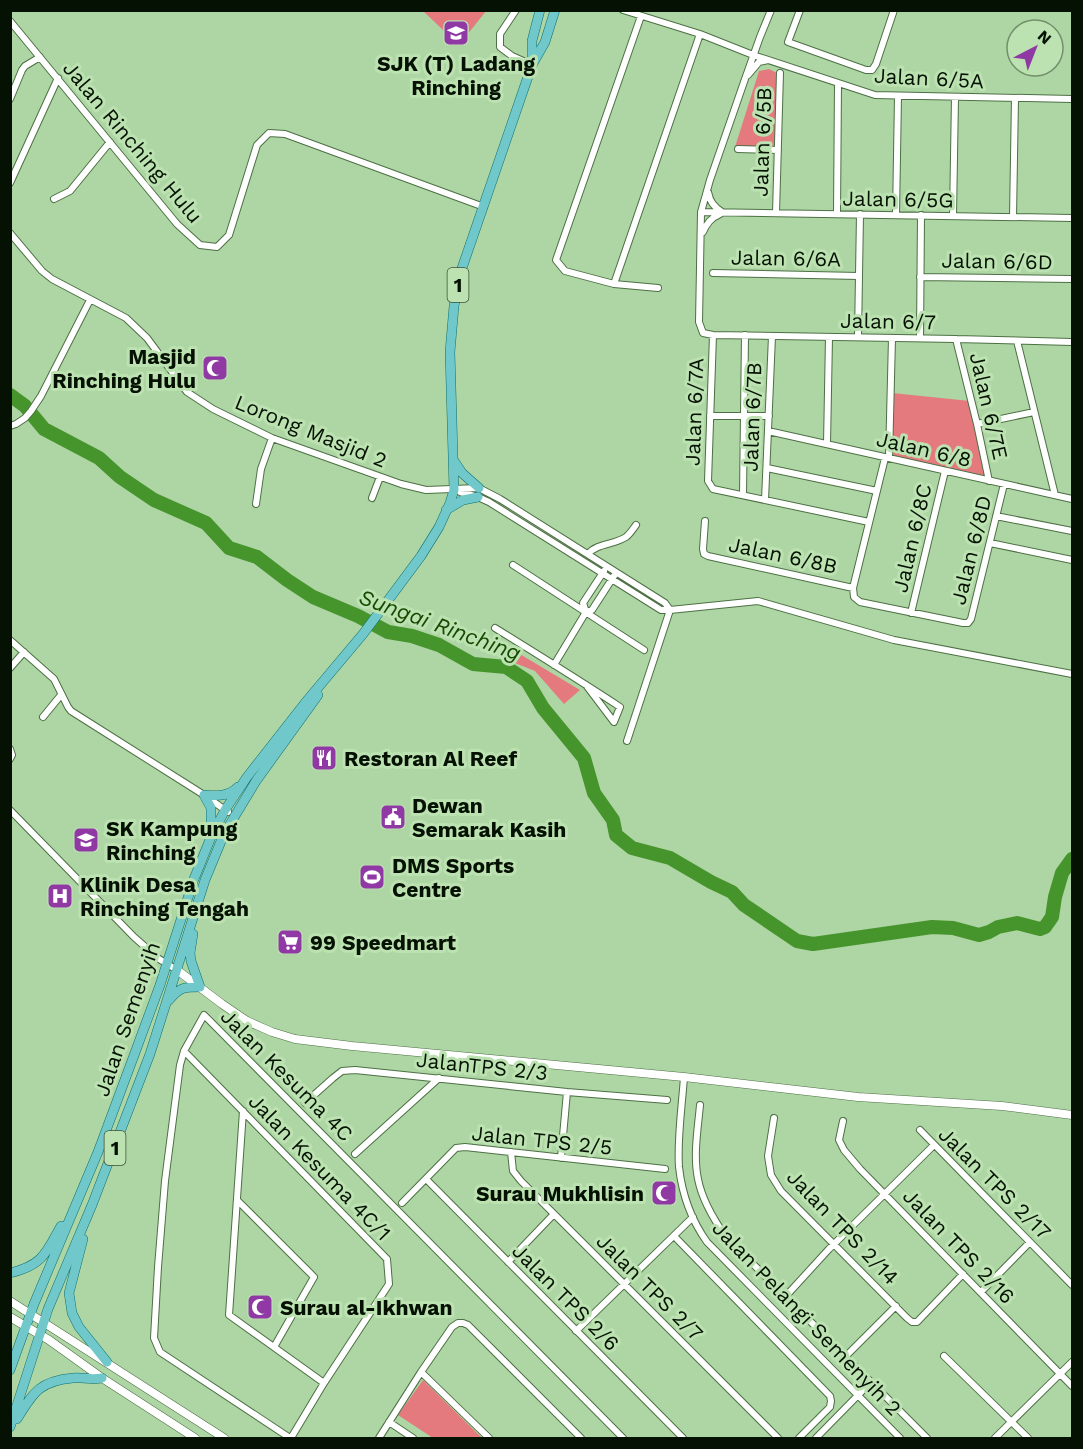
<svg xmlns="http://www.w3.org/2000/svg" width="1083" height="1449" viewBox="0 0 1083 1449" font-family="'Work Sans',sans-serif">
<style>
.green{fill:#e57a7e}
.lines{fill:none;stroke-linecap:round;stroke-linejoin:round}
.river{stroke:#46942c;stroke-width:14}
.minor-casing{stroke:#4d7044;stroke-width:8}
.tertiary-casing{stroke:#4d7044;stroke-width:9}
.primary-casing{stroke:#0d706e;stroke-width:10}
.minor{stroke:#fff;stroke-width:6}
.tertiary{stroke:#fff;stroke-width:8}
.primary{stroke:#70c8cb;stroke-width:9}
.labels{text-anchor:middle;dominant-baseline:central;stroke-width:6;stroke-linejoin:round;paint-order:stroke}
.shield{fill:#bbe2b0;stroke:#3c5037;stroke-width:1.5}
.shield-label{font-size:20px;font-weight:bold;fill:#051103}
.poi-label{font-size:21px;font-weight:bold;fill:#051103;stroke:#bbe2b0;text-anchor:start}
.street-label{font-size:21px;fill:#051103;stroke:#bbe2b0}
.water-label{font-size:22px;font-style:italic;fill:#154900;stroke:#bbe2b0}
</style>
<rect width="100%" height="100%" fill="#aed5a4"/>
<path class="green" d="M423,11H486L459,45Z
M769,69L777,73L776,148L735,147L759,71Z
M892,393L970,401L987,479L890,458Z
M508,647L580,690L564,704L535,671L502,658Z
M423,1380L482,1438H433L398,1415Z"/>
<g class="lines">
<path class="river" d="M10,395L25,406L44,429L99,458L120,477L154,500L206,523L229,548L257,557L287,580L313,597L358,616L388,632L412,636L439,645L473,664L506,667L527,681L543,708L584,758L594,793L613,820L616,835L632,848L670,858L711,882L732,892L744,905L797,941L813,944L932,927L953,928L979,935L989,932L998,927L1017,923L1040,929L1045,927L1052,917L1055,897L1062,873L1072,859"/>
<g class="minor-casing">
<path id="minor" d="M516,10L500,34V47L512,56L532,65
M623,10L700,34L753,55L875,95L1072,99
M771,10L760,37L745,79L710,180L701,212L699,322L703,333L713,335L956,339L1072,342
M800,10L788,42L866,70H872L876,64L894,10
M641,16L556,260L565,271L614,284L658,288
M10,21L177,224L200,245L217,247L229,235L257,145L269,133L285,134L484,207
M748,75L759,62L768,60
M10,99L22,70L25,66L40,57
M738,149L778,150
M10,183L58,78
M708,192C710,202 714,207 722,212
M54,199L70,191L110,142
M701,212L1072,218
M776,213L780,73
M837,214L838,84
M896,215L898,96
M953,216L955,97
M1013,217L1015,98
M703,232C707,223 711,218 720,214
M10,233L42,271L52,279L126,318L147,338L187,392L213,409L272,438L401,484L426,490L479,488L500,499L665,603L670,610
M713,273L859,276
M920,277L1072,279
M614,284L700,34
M713,335L708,481L713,489L869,522
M858,337L860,214
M920,338L921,215
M956,339L977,424L989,481
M1017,341L1055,495
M710,416H769
M977,424L1034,412
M10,426L16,424L25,418L31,411L41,396L90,300
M768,431L1072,499
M827,444L829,337
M885,458L853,588L854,597L860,602L963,623H968L971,619L1004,484
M889,458L892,338
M767,468L877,491
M460,492L478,497L489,502L661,610H670L758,601L894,640L1072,674
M743,495L745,335
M372,498L380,477
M765,500L772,336
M256,504L261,469L272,438
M996,516L1072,531
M705,521L703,549L704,554L708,556L853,588
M990,543L1072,560
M588,554C597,543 614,545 626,537C630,534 633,529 636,525
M513,565L644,650
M604,571L583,603L586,612L592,610L614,576
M911,613L945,471
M495,628C537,654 579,680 620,707L614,722L586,685
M10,640L54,679L68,707L71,711L204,795L228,812
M554,665L586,612
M10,668L24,652
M43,717L61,695
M627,741L670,610
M10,749L12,755L10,759
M10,810L134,937L159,959L177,970
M184,1051L387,1259L389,1284L324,1383L291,1438
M684,1077C682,1106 677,1139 679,1167C682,1194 692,1221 707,1242L900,1438
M305,1103L333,1078L342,1071L355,1070L567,1092L667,1100
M700,1105C698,1128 693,1155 698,1179C702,1200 714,1220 726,1237L927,1438
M243,1111L229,1315L324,1383
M774,1118L768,1156L771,1175L781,1191L907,1318L912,1322H917L963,1274
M843,1121L839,1140L844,1150L860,1169L1072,1386
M920,1130L1072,1285
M511,1152L513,1171L521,1181L778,1438
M355,1154L439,1078
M561,1158L567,1092
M426,1179L683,1438
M237,1200L314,1277L274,1347
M402,1203L456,1148L465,1147L665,1169
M674,1236L830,1396L831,1401L830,1407L799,1438
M508,1262L554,1214
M981,1292L1030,1242
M786,1296L829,1249L934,1145
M576,1331L693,1217
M846,1356L896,1306
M944,1356L1028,1438
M421,1372L489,1438
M389,1422L413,1438
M290,1438L160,1352L154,1338L158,1267L165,1181L180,1065L184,1051L204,1015L623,1438
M379,1438L421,1372L452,1327L458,1323H463L468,1325L581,1438
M816,1438L871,1382
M995,1438L1072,1362"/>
</g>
<g class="tertiary-casing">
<path id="tertiary" d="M177,970L222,1004L247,1021L272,1032L295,1039L352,1046L684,1077L858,1097L1002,1106L1072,1115
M10,1301L224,1438
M10,1317L49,1340L102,1378L195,1438"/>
</g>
<g class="primary-casing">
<path id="primary" d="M532,63V41L540,10
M454,461L462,473L479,488
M446,510L463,500L478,497
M204,795C216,796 228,797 238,787
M204,795L211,808V832
M169,1000C180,987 184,987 200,987L191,961L190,953L193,934
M83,1239L69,1293L72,1313L79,1327L107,1362
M10,1273C43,1265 46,1253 61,1226
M10,1370L34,1304L98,1152L136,1050L160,985L194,879L211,837L225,810L247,777L305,703L363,634L421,556L439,527L450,503L454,490L450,352L454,306L461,271L532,65L545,42L555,10
M17,1419C33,1393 39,1381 73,1378C83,1377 90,1380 102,1378
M10,1427L48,1309L92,1205L150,1054L205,880L224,834L256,781L318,695"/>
</g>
<use href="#minor" class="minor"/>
<use href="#tertiary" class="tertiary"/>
<use href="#primary" class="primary"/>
</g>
<defs>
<g id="school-square" transform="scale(1.35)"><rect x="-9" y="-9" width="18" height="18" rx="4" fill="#9039a5" stroke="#bbe2b0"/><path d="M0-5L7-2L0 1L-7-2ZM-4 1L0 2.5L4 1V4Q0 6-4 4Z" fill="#fff"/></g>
<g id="mosque-square" transform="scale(1.35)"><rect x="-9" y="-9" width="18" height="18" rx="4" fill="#9039a5" stroke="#bbe2b0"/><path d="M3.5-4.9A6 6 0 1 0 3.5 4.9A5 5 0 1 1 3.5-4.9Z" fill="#fff"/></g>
<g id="restaurant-square" transform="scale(1.35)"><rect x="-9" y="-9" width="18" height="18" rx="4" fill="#9039a5" stroke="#bbe2b0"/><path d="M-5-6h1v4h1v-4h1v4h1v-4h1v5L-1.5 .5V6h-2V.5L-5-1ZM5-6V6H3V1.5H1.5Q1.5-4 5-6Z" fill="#fff"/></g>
<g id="civic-square" transform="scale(1.35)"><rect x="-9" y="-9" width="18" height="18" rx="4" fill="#9039a5" stroke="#bbe2b0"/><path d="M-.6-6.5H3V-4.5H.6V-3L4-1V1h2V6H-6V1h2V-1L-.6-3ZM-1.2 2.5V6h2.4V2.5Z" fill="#fff"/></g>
<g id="stadium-square" transform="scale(1.35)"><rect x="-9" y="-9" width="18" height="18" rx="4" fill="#9039a5" stroke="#bbe2b0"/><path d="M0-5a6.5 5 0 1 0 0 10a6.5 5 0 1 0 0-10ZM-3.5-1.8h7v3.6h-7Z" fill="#fff"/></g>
<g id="hospital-square" transform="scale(1.35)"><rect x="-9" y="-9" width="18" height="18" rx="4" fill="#9039a5" stroke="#bbe2b0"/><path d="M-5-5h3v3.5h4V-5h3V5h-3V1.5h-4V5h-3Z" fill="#fff"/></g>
<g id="supermarket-square" transform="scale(1.35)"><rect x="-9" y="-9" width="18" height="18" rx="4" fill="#9039a5" stroke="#bbe2b0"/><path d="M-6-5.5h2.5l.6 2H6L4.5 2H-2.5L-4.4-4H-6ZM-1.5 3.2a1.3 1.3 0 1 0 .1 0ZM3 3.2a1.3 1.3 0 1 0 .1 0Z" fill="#fff"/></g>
</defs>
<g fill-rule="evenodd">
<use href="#school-square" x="456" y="33"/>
<use href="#mosque-square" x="215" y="368"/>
<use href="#restaurant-square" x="324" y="758"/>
<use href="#civic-square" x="393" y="817"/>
<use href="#school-square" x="86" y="840"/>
<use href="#stadium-square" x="372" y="877"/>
<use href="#hospital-square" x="60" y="896"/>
<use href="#supermarket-square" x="290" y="942"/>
<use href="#mosque-square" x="664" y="1193"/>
<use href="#mosque-square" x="260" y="1307"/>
</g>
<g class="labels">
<g class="shield">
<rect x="447.5" y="268" width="21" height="34" rx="4.5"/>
<rect x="104.5" y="1131" width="21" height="34" rx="4.5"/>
</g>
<g class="shield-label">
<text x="458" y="285">1</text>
<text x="115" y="1148">1</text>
</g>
<g class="poi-label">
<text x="456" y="63" text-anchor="middle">SJK (T) Ladang<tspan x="456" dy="24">Rinching</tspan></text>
<text x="196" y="356" text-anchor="end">Masjid<tspan x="196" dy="24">Rinching Hulu</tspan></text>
<text x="344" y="758">Restoran Al Reef</text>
<text x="412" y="805">Dewan<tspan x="412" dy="24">Semarak Kasih</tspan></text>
<text x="106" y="828">SK Kampung<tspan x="106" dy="24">Rinching</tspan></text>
<text x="392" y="865">DMS Sports<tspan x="392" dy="24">Centre</tspan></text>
<text x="80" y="884">Klinik Desa<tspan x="80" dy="24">Rinching Tengah</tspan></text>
<text x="310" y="942">99 Speedmart</text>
<text x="644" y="1193" text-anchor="end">Surau Mukhlisin</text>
<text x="280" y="1307">Surau al-Ikhwan</text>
</g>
<g class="street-label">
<text transform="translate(929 78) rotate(3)">Jalan 6/5A</text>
<text transform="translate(133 142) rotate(50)">Jalan Rinching Hulu</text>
<text transform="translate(762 142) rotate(-88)">Jalan 6/5B</text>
<text transform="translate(898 199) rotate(1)">Jalan 6/5G</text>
<text transform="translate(786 258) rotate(1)">Jalan 6/6A</text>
<text transform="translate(997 261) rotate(1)">Jalan 6/6D</text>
<text transform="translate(888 321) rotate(1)">Jalan 6/7</text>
<text transform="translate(989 406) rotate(77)">Jalan 6/7E</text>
<text transform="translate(694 412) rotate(-88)">Jalan 6/7A</text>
<text transform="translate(752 417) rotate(-88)">Jalan 6/7B</text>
<text transform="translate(311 431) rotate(22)">Lorong Masjid 2</text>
<text transform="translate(924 449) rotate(13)">Jalan 6/8</text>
<text transform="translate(912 538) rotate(-77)">Jalan 6/8C</text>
<text transform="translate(971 550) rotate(-76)">Jalan 6/8D</text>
<text transform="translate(783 555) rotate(12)">Jalan 6/8B</text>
<text transform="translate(127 1019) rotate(-71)">Jalan Semenyih</text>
<text transform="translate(482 1066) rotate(6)">JalanTPS 2/3</text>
<text transform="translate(287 1075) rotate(45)">Jalan Kesuma 4C</text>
<text transform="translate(542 1140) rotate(6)">Jalan TPS 2/5</text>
<text transform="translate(320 1167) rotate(46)">Jalan Kesuma 4C/1</text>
<text transform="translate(995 1183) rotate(45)">Jalan TPS 2/17</text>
<text transform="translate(843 1227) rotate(46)">Jalan TPS 2/14</text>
<text transform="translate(959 1246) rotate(46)">Jalan TPS 2/16</text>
<text transform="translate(650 1287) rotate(45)">Jalan TPS 2/7</text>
<text transform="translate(566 1297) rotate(45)">Jalan TPS 2/6</text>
<text transform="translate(807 1318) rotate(46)">Jalan Pelangi Semenyih 2</text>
</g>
<g class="water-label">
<text transform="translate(440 625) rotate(20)">Sungai Rinching</text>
</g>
</g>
<rect width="1083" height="1449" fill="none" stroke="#051103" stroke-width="24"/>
<g transform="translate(1035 48) rotate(42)"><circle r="28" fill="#bbe2b0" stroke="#728e6b" stroke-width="1.5"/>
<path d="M0-4.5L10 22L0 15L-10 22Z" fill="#9039a5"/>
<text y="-9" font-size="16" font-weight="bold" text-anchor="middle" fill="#051103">N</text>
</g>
</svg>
